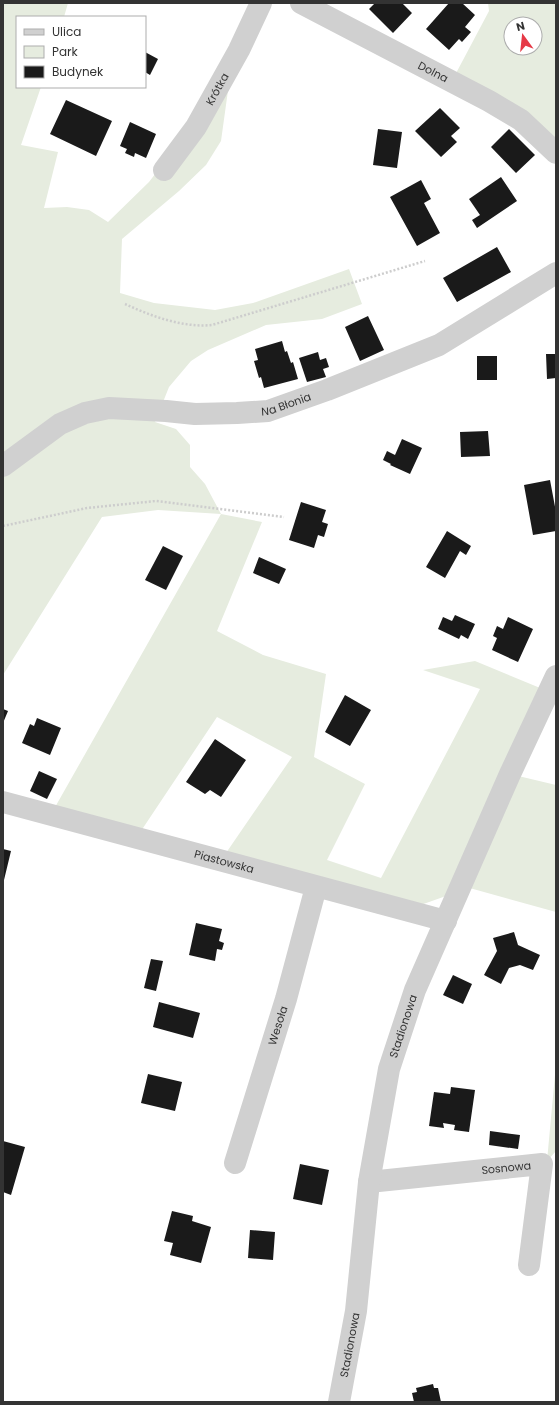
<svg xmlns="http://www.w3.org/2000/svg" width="559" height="1405" viewBox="0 0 559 1405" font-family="Poppins,sans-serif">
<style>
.green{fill:#e6ecdf;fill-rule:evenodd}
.building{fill:#1a1a1a}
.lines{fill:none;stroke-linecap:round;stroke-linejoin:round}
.path{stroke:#cdcdcd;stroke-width:2.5;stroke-dasharray:2 2;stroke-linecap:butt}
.minor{stroke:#d0d0d0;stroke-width:22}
.labels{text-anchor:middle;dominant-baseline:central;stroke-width:4;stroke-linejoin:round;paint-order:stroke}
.street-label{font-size:11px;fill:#333;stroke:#fff}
</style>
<rect width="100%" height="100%" fill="#fff"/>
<path class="green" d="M3,3H68L64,17H17V87H41L21,145L58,152L44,208L67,207L89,210L108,222L149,182L230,76L221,141L206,165L179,191L122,239L120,293L154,303L215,310L253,303L349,269L362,304L322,319L266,325L208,350L191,361L169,387L155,422L176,429L190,445V467L205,484L221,514L262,522L217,631L263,655L326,674L314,757L365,784L327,860L381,878L480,689L423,670L475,661L545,690L446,896L415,907L226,853L292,757L217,717L141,831L54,809L221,514L158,510L102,517L3,675Z
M488,3H556V147L454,77L489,11ZM511,24H535V48H511Z
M510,774L556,785V912L466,887Z
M556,1064V1151L547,1161Z"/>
<path class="building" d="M375,3H402L412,13L393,33L369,9Z
M449,3H462L475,15L465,27L471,32L462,42L459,39L449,50L426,29Z
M145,52L158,59L150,75L145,72Z
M66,100L112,121L96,156L50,134Z
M440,108L460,128L451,136L457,142L441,157L415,131Z
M130,122L156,134L146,158L135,153L134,157L125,153L127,149L120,146Z
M378,129L402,132L397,168L373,165Z
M509,129L535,155L516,173L491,147Z
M501,177L517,201L477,228L472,220L480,215L469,199Z
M421,180L431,199L424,203L440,233L417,246L390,197Z
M497,247L511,272L457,302L443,278Z
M368,316L384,350L360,361L345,327Z
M282,341L285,352L287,351L291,363L293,362L298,379L264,388L261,377L259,378L254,361L258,360L255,349Z
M318,352L320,360L326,358L329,367L323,369L326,377L307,382L299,358Z
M546,354H556V378L547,379Z
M477,356H497V380H477Z
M488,431L490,456L461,457L460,432Z
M402,439L422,448L410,474L390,465L391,464L383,460L387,451L395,455Z
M550,480L556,512V531L533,535L524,485Z
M301,502L326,510L322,522L328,524L324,537L318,535L314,548L289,540Z
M447,531L471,546L466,555L460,551L445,578L426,567Z
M163,546L183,556L166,590L145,580Z
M259,557L286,569L279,584L253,573Z
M455,615L475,624L468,639L461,635L459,639L438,629L443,617L452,621Z
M508,617L533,629L518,662L492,650L497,638L493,636L497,626L503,629Z
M345,695L371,710L350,746L325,732Z
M3,709L8,711L3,723Z
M37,718L61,728L50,755L22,743L30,724L34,726Z
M215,739L246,760L221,797L210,790L205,794L186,782Z
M39,771L57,779L47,799L30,791Z
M3,849L11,851L4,880H3Z
M196,923L222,929L219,941L224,943L222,950L217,949L215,961L189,955Z
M514,932L518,945L540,955L533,970L520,965L509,968L501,984L484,975L497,951L493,938Z
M151,959L163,961L156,991L144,988Z
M453,975L472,984L463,1004L443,995Z
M159,1002L200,1013L193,1038L153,1027Z
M148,1074L182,1082L175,1111L141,1103Z
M451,1087L475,1090L469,1132L454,1130L455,1125L443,1123L444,1128L429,1126L434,1092L450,1094Z
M490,1131L520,1135L518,1149L489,1145Z
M3,1141L25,1147L11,1195L3,1192Z
M300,1164L329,1170L322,1205L293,1199Z
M172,1211L193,1216L192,1221L211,1227L201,1263L170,1255L173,1243L164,1241Z
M250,1230L275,1232L273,1260L248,1258Z
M433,1384L434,1388H438L441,1402H414L412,1393L417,1392L416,1388Z"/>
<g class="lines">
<path class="path" d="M125,304C151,316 183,328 212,325L425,261
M3,526L87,508L156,501L284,517"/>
<g class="minor">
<path id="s1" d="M301,3L489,101L521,120L556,153"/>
<path id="s2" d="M164,170L196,127L239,50L261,3"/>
<path id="s3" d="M3,466L60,424L85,413L109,408L166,411L195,414L237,413L268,411L327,390L439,345L556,273"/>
<path id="s4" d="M3,802L446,921"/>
<path id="s5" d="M235,1163L286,999L316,887"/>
<path id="s6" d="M369,1182L542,1164L529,1265"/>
<path id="s7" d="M339,1402L356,1311L369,1182L389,1069L415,990L510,774L556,676"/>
</g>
</g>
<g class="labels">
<g class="street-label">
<text stroke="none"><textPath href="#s1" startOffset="149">Dolna</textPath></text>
<text stroke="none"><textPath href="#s2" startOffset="97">Krótka</textPath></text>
<text stroke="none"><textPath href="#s3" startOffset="301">Na Błonia</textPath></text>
<text stroke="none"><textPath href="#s4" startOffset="229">Piastowska</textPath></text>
<text stroke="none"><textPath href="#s5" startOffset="144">Wesoła</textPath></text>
<text stroke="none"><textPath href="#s7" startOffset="382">Stadionowa</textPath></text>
<text stroke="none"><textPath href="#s6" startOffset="138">Sosnowa</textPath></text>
<text stroke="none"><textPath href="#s7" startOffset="58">Stadionowa</textPath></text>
</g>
</g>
<rect width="559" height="1405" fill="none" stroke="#333333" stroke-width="8"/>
<rect x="16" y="16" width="130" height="72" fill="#ffffff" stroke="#adadad"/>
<rect x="24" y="29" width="20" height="6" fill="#d0d0d0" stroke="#adadad"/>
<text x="52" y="36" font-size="12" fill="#333333">Ulica</text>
<rect x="24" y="46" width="20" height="12" fill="#e6ecdf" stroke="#adadad"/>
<text x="52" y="56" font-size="12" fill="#333333">Park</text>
<rect x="24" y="66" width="20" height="12" fill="#1a1a1a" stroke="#adadad"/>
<text x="52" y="76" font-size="12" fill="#333333">Budynek</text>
<g transform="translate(523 36) rotate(345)"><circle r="19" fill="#ffffff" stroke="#adadad"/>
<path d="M0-3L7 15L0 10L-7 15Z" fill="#e63946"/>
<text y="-6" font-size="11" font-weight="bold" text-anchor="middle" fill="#333333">N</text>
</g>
</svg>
